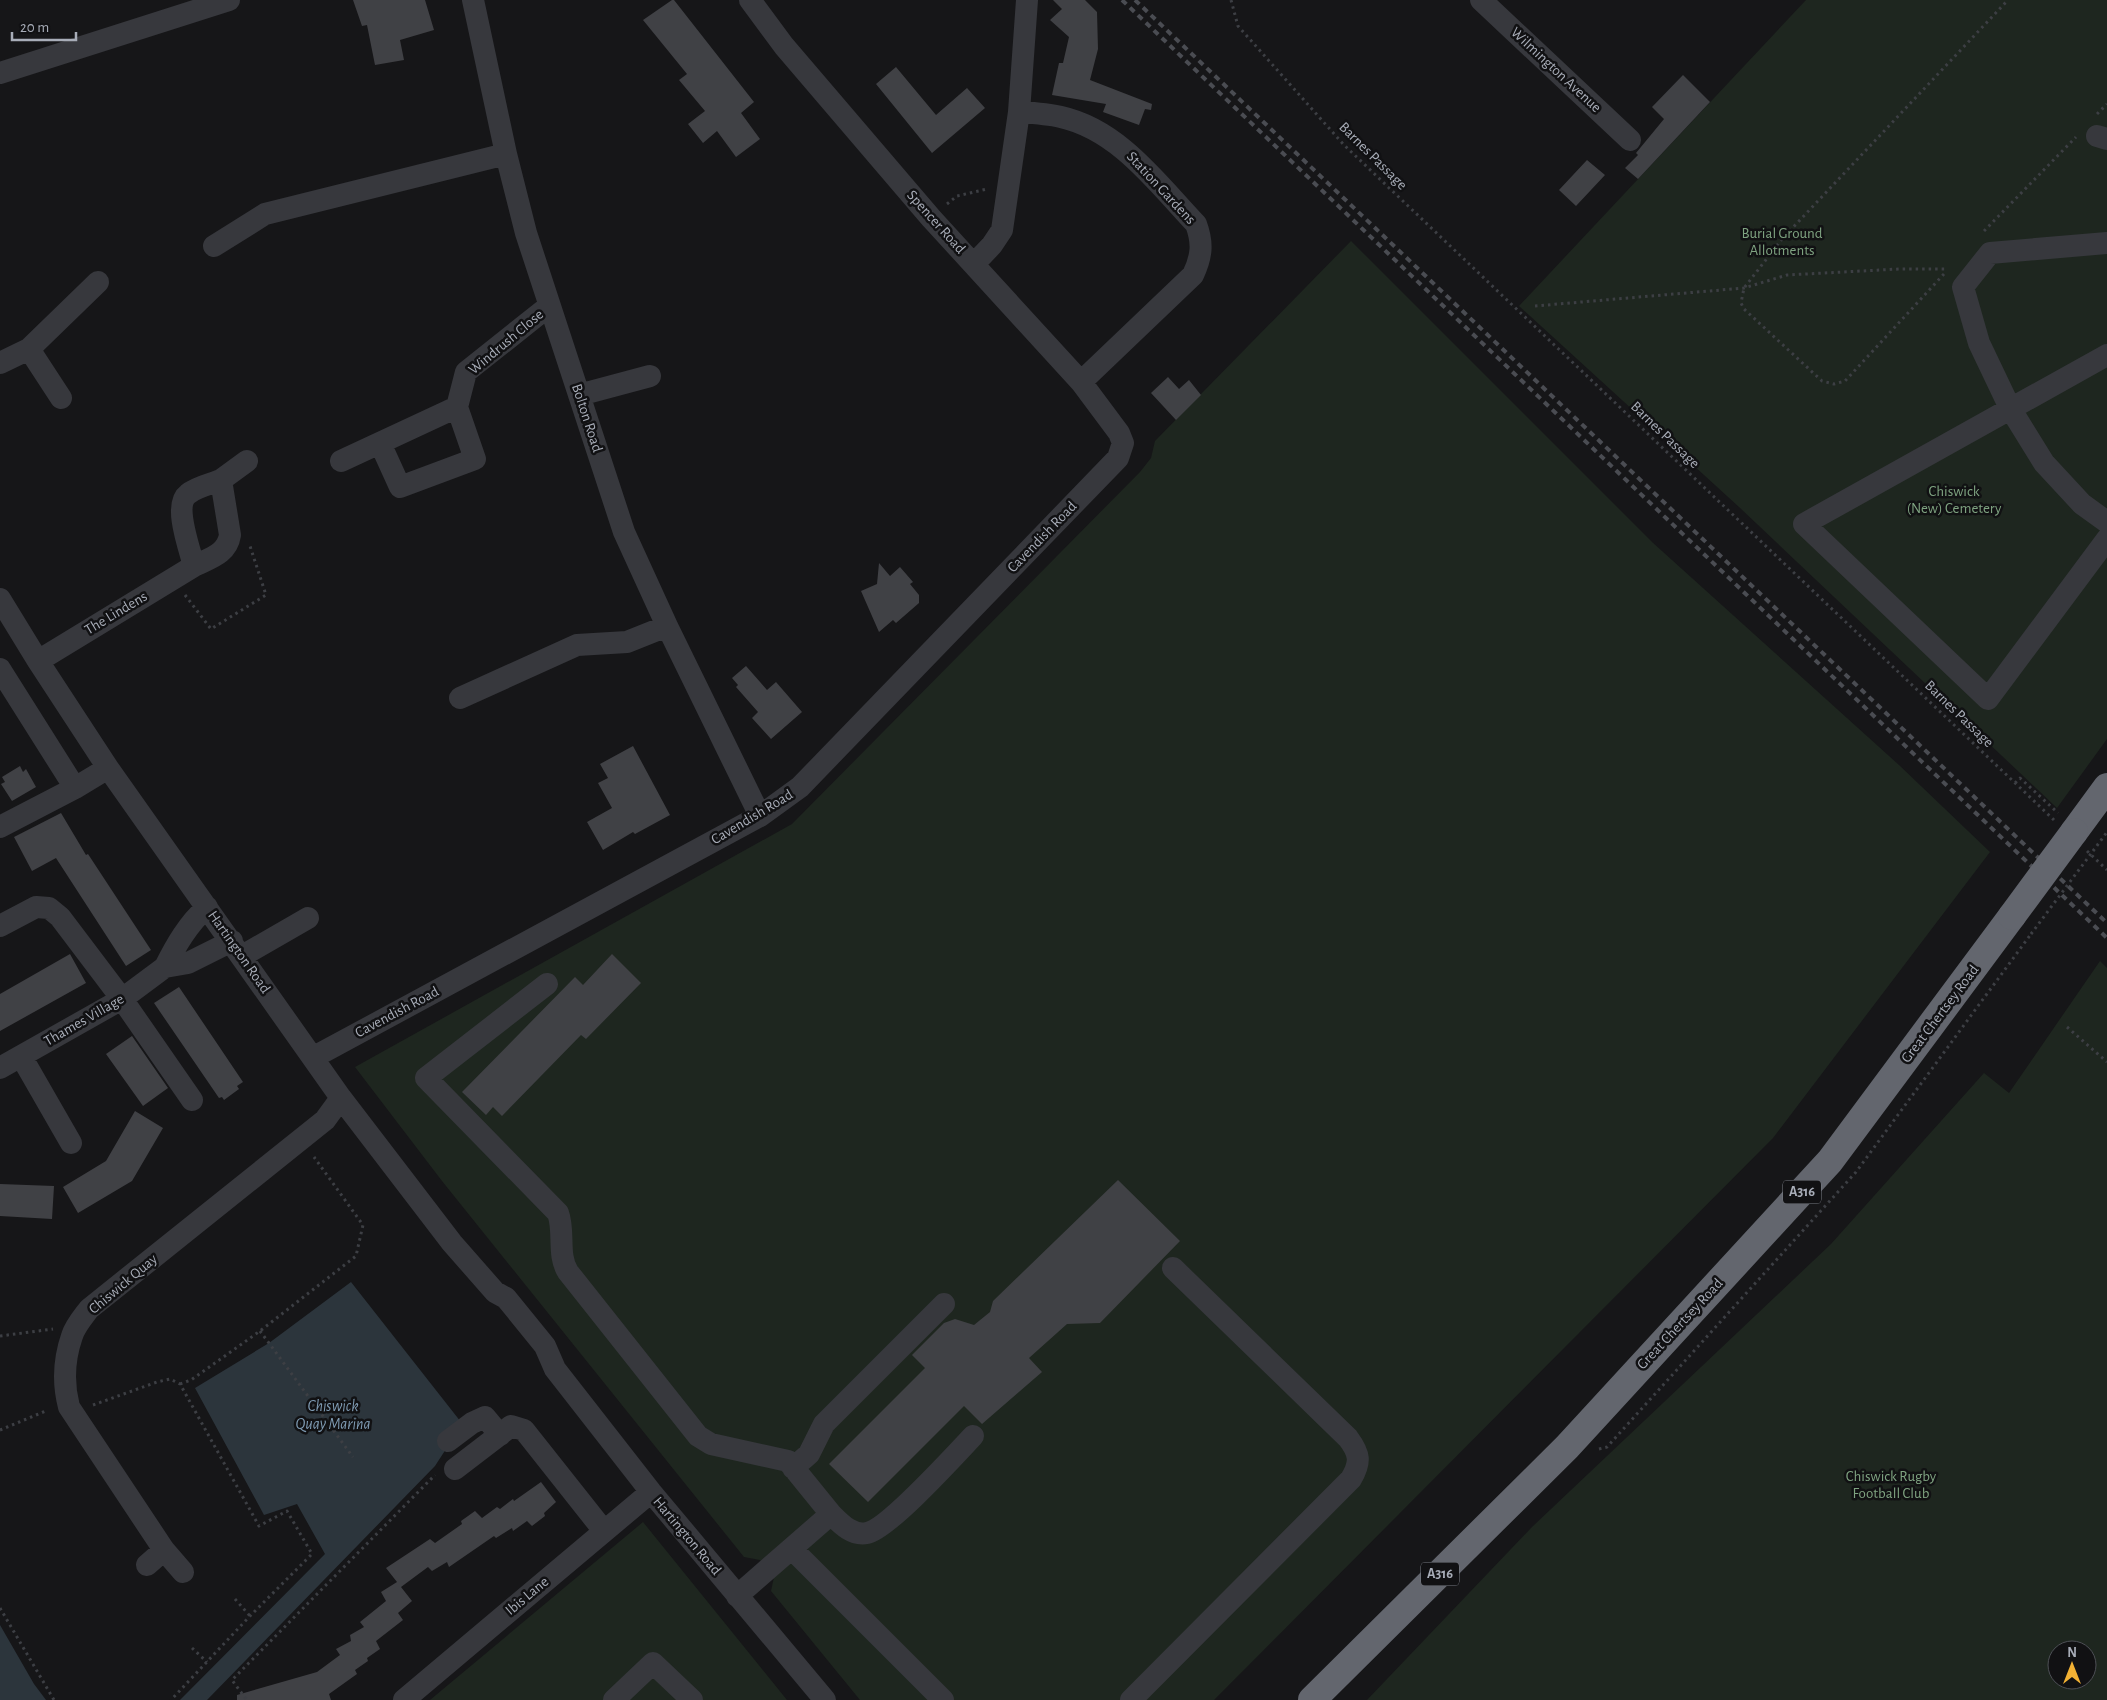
<svg xmlns="http://www.w3.org/2000/svg" width="2107" height="1700" viewBox="0 0 2107 1700" font-family="'Alegreya Sans',sans-serif">
<style>
.green{fill:#1e261f;fill-rule:evenodd}
.water{fill:#2c353c}
.building{fill:#404145}
.lines{fill:none;stroke-linecap:round;stroke-linejoin:round}
.path{stroke:#3d3f44;stroke-width:3;stroke-dasharray:2.5 4;stroke-linecap:butt}
.minor{stroke:#37383d;stroke-width:22}
.highway{stroke:#63666e;stroke-width:28}
.rail{stroke:#4a4c52;stroke-width:4;stroke-dasharray:6 5;stroke-linecap:butt}
.path-bridge{stroke:#3d3f44;stroke-width:3;stroke-dasharray:2.5 4;stroke-linecap:butt}
.highway-bridge{stroke:#63666e;stroke-width:28}
.labels{text-anchor:middle;dominant-baseline:central;stroke-width:5;stroke-linejoin:round;paint-order:stroke}
.shield{fill:#111113;stroke:#7b7e86;stroke-width:1}
.shield-label{font-size:14px;font-weight:bold;fill:#a8adb8}
.street-label{font-size:15px;fill:#a8adb8;stroke:#111113}
.park-label{font-size:15px;fill:#7fa381;stroke:#111113}
.water-label{font-size:16px;font-style:italic;fill:#7f9bb3;stroke:#111113}
</style>
<rect width="100%" height="100%" fill="#161618"/>
<path class="green" d="M1806,0H2107V739L2057,808L1739,507L1519,306Z
M1351,241L1652,542L1899,765L1990,852L1773,1138L1214,1700H860L771,1591L774,1577L760,1560L744,1557L442,1181L355,1067L792,824L1140,472L1151,458L1155,441Z
M2100,961L2107,968V1700H1367L1532,1527L1831,1244L1984,1073L2009,1093ZM2057,1650H2087V1680H2057Z
M643,1522L787,1700H430Z"/>
<path class="water" d="M351,1282L468,1431L446,1449L435,1466L207,1700H180L325,1554L297,1504L264,1515L195,1388L269,1343Z
M0,1625L34,1684L46,1700H0Z"/>
<path class="building" d="M353,0H425L434,30L400,40L404,60L375,65L367,25L362,26Z
M672,0H674L754,102L741,113L760,139L736,157L717,131L703,143L688,124L705,111L679,80L687,74L643,20Z
M1053,0H1085L1097,12L1098,49L1090,80L1152,104L1151,110L1145,109L1139,125L1103,112L1106,104L1052,95L1059,63H1063L1069,37L1050,20L1062,9Z
M896,67L936,115L967,88L985,108L932,153L876,84Z
M1683,75L1710,102L1638,179L1625,168L1638,155L1636,153L1664,119L1652,107Z
M1587,160L1605,175L1576,206L1559,190Z
M1168,377L1179,389L1189,380L1201,395L1176,420L1151,393Z
M879,563L890,576L900,567L913,582L910,584L919,595V603L896,623L893,620L879,632L861,591L877,584Z
M746,666L767,690L776,682L802,712L771,739L752,718L758,712L736,687L738,685L732,678Z
M633,746L670,815L635,834L633,832L603,850L587,822L612,808L598,783L608,778L600,764Z
M20,766L23,772L26,769L36,787L12,801L1,784L5,782L2,777Z
M61,813L86,855L88,854L151,950L126,966L56,858L32,871L14,837Z
M70,954L86,983L0,1031V994Z
M612,954L641,983L586,1039L581,1035L502,1116L493,1107L486,1115L462,1092L575,977L583,985Z
M179,987L243,1082L237,1086L239,1089L224,1100L222,1097L219,1098L154,1003Z
M132,1036L168,1088L143,1106L106,1054Z
M135,1111L163,1128L132,1181L78,1213L63,1187L106,1161Z
M1118,1180L1180,1241L1100,1323L1067,1324L1029,1358L1042,1372L982,1424L964,1406L868,1502L829,1464L925,1368L912,1355L944,1323L955,1319L974,1325L990,1312L993,1301Z
M0,1184L54,1186L52,1219L0,1216Z
M541,1482L556,1502L544,1513L545,1516L532,1526L527,1521L513,1531L512,1528L496,1538L494,1536L449,1567L447,1562L432,1571L428,1567L401,1587L412,1601L398,1613L403,1620L376,1641L380,1649L367,1658L368,1661L355,1670L357,1674L329,1694L331,1700H237V1695L317,1672L340,1655L336,1649L351,1641L350,1635L364,1627L360,1622L386,1601L381,1592L397,1582L386,1568L430,1539L435,1543L462,1524L461,1521L475,1511L482,1518L497,1507L500,1509L513,1499L514,1501Z"/>
<g class="lines">
<path class="path" d="M1231,0L1238,26L1344,145L2054,820
M2097,114L2107,104
M947,204L957,196L987,189
M1984,231L2076,137
M1944,274L1845,381L1834,384L1822,381L1744,309L1741,303L1744,288L1782,239L2008,0
M1535,306L1744,288L1787,275L1899,269H1948
M185,595L211,629L266,595L250,546
M2015,783L2020,778L2058,813
M2087,851L2107,870
M2093,851L2107,832
M2067,1027L2107,1062
M260,1331L353,1457
M0,1336L53,1329
M180,1384L191,1380L260,1331L356,1256L363,1225L314,1157
M93,1405L157,1382L170,1379L180,1384L259,1526L287,1511L312,1554L250,1616L171,1700
M0,1430L48,1410
M1599,1449L1607,1447L1856,1172L2031,934
M235,1599L250,1616
M0,1608L54,1700
M192,1648L207,1662
M246,1699L232,1680L435,1475"/>
<path class="minor" d="M473,0L506,154L526,233L624,532L667,626L760,816
M1481,0L1630,140
M0,73L229,0
M1019,112C1033,113 1048,114 1061,117C1119,130 1157,183 1196,224C1203,243 1202,256 1193,275L1081,382
M2097,136L2107,139
M2107,243L1990,253L1963,287L1979,343L2010,408L2044,463L2082,504L2107,522
M214,246L265,214L506,154
M974,264L992,245L1002,230L1019,112L1027,0
M29,349L61,398
M2107,355L1804,524L1988,699L2107,539
M0,363L29,349L98,282
M579,395L650,376
M380,443L400,487L475,459L457,407
M341,461L457,407L466,372L549,306
M221,480L230,535C227,554 210,558 194,566C190,550 173,505 188,494C196,487 211,484 221,480Z
M221,480L247,461
M0,599L38,661L108,768L341,1098L452,1243L495,1292L506,1298L545,1346L555,1369L651,1492L825,1700
M38,661L194,566
M0,669L75,788
M460,698L577,645L627,642L667,626
M0,827L75,788L108,768
M207,907C188,924 176,945 165,967L188,963L232,941
M0,926L36,907L49,908L60,917L122,999L192,1100
M242,956L308,918
M547,984L426,1078L558,1213C565,1232 557,1255 568,1272L698,1436L711,1444L788,1461L831,1514L737,1596
M21,1056L71,1143
M314,1057L760,816L800,787L1118,458L1123,443L1119,433L1081,382L931,218L784,46L750,0
M0,1068L122,999L165,967
M448,1441L472,1423L485,1417L500,1435
M793,1468L809,1454L824,1424L944,1304
M455,1469L511,1426L524,1430L604,1531
M831,1514C841,1524 852,1536 867,1533C888,1529 955,1455 973,1436
M792,1549L943,1700
M147,1565L164,1550
M183,1572L164,1550L69,1407C63,1384 64,1359 72,1336C75,1326 83,1317 89,1309L325,1120L341,1098
M404,1700L651,1492
M614,1700L653,1663L692,1700
M1131,1700L1351,1479C1361,1462 1360,1454 1348,1438L1173,1268"/>
<path class="highway" d="M2074,832L2107,787
M1312,1700L1567,1447L1830,1161L2012,916"/>
<path class="rail" d="M1122,0L2107,938
M1135,0L2107,923"/>
<path class="path-bridge" d="M2031,934L2093,851"/>
<path class="highway-bridge" d="M2012,916L2074,832"/>
</g>
<g class="labels">
<g class="shield">
<rect x="1783" y="1180.5" width="38" height="23" rx="4"/>
<rect x="1421" y="1562.5" width="38" height="23" rx="4"/>
</g>
<g class="shield-label">
<text x="1802" y="1192">A316</text>
<text x="1440" y="1574">A316</text>
</g>
<g class="street-label">
<text transform="translate(1556 70) rotate(43)">Wilmington Avenue</text>
<text transform="translate(1373 156) rotate(45)">Barnes Passage</text>
<text transform="translate(1161 188) rotate(47)">Station Gardens</text>
<text transform="translate(936 222) rotate(48)">Spencer Road</text>
<text transform="translate(506 342) rotate(-40)">Windrush Close</text>
<text transform="translate(587 418) rotate(72)">Bolton Road</text>
<text transform="translate(1665 435) rotate(44)">Barnes Passage</text>
<text transform="translate(1042 537) rotate(-46)">Cavendish Road</text>
<text transform="translate(116 613) rotate(-31)">The Lindens</text>
<text transform="translate(1959 714) rotate(44)">Barnes Passage</text>
<text transform="translate(752 817) rotate(-31)">Cavendish Road</text>
<text transform="translate(239 952) rotate(55)">Hartington Road</text>
<text transform="translate(397 1012) rotate(-28)">Cavendish Road</text>
<text transform="translate(1940 1014) rotate(-53)">Great Chertsey Road</text>
<text transform="translate(84 1020) rotate(-30)">Thames Village</text>
<text transform="translate(123 1284) rotate(-40)">Chiswick Quay</text>
<text transform="translate(1680 1324) rotate(-47)">Great Chertsey Road</text>
<text transform="translate(687 1536) rotate(50)">Hartington Road</text>
<text transform="translate(527 1596) rotate(-40)">Ibis Lane</text>
</g>
<g class="park-label">
<text x="1782" y="233">Burial Ground<tspan x="1782" dy="17">Allotments</tspan></text>
<text x="1954" y="491">Chiswick<tspan x="1954" dy="17">(New) Cemetery</tspan></text>
<text x="1891" y="1476">Chiswick Rugby<tspan x="1891" dy="17">Football Club</tspan></text>
</g>
<g class="water-label">
<text x="333" y="1406">Chiswick<tspan x="333" dy="18">Quay Marina</tspan></text>
</g>
</g>
<g transform="translate(2072 1665)"><circle r="24" fill="#111113" stroke="#4d4f55"/>
<path d="M0-4L9 19L0 12L-9 19Z" fill="#f2b134"/>
<text y="-8" font-size="14" font-weight="bold" text-anchor="middle" fill="#a8adb8">N</text>
</g>
<path d="M12 32v8h64v-8" fill="none" stroke="#a8adb8" stroke-width="2.5"/>
<text x="20" y="32" font-size="15" fill="#a8adb8" stroke="#111113" stroke-width="4" paint-order="stroke">20 m</text>
</svg>
